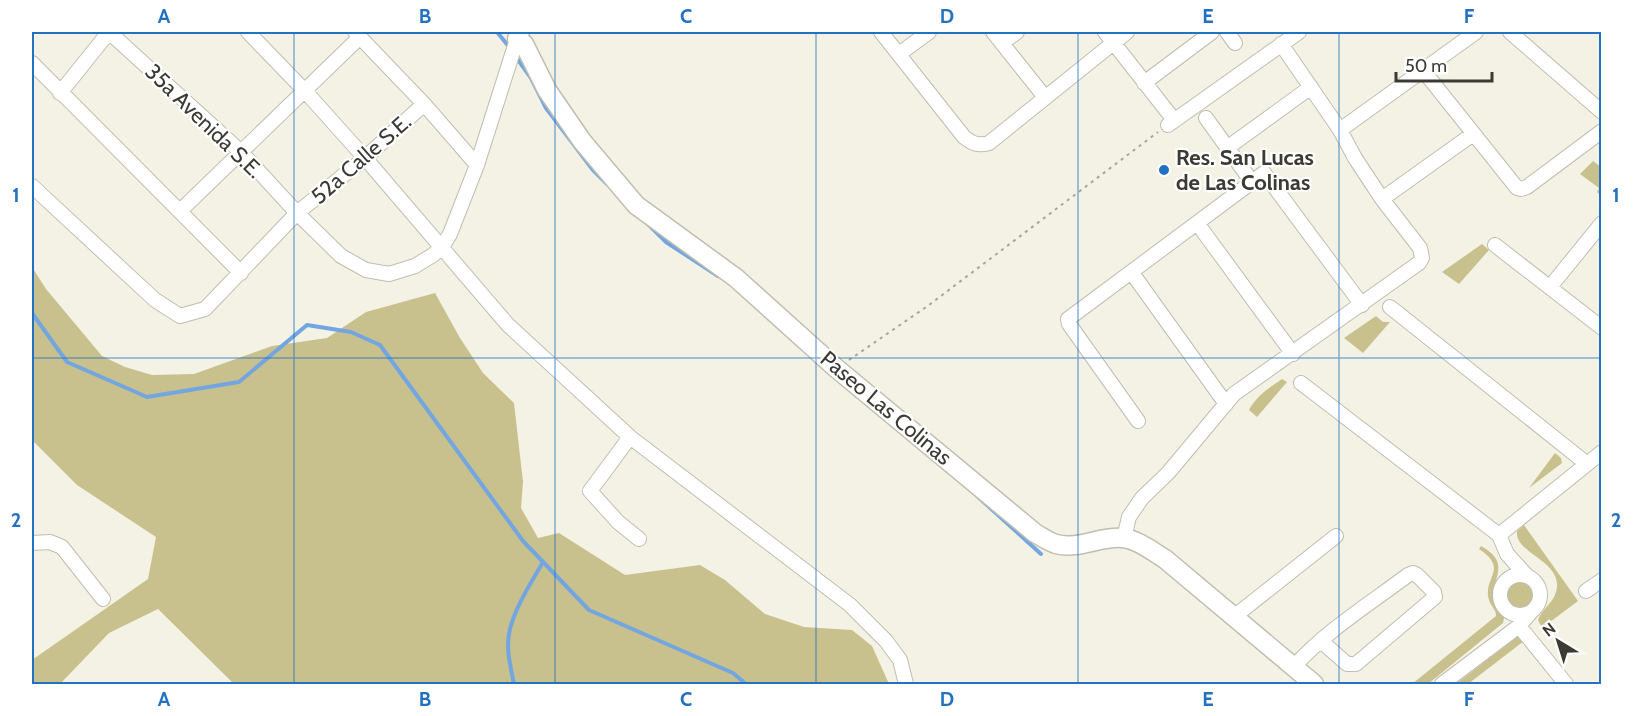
<svg xmlns="http://www.w3.org/2000/svg" width="1633" height="716" viewBox="0 0 1633 716" font-family="Cabin,sans-serif">
<style>
.green{fill:#c8c18d}
.lines{fill:none;stroke-linecap:round;stroke-linejoin:round}
.stream{stroke:#73a6e0;stroke-width:4}
.street-casing{stroke:#c0beb1;stroke-width:16}
.secondary-casing{stroke:#c0beb1;stroke-width:21}
.path{stroke:#a7a59b;stroke-width:2;stroke-dasharray:3 4.5;stroke-linecap:butt}
.street{stroke:#fff;stroke-width:14}
.secondary{stroke:#fff;stroke-width:18}
.grid{fill:none;stroke:#2371c1;stroke-width:1.5;stroke-opacity:0.55}
.poi-dot{fill:#2371c1;stroke:#fff;stroke-width:2}
.labels{text-anchor:middle;dominant-baseline:central;stroke-width:4.5;stroke-linejoin:round;paint-order:stroke}
.street-label{font-size:22px;fill:#3b3a35;stroke:#fff}
.poi-label{font-size:22px;font-weight:bold;fill:#3b3a35;stroke:#fff;text-anchor:start}
.neatline{fill:none;stroke:#2371c1;stroke-width:2}
.grid-label{font-size:20px;text-anchor:middle;font-weight:bold;fill:#2371c1}
</style>
<rect width="100%" height="100%" fill="#f4f2e4"/>
<path class="green" d="M1593,161L1601,167V196L1597,192L1599,188L1580,174Z
M1482,244L1489,250L1459,284L1442,272Z
M32,267L46,289L102,356L125,367L152,375L194,374L272,346L327,338L366,312L435,293L460,338L483,373L514,403L523,482L521,508L538,538L559,533L625,575L700,565L725,580L765,614L804,627L852,630L872,646L889,684H234L158,609L109,633L60,684H32V660L148,579L156,537L77,485L32,440Z
M1376,316L1383,322H1390L1363,353L1344,338Z
M1282,379L1287,382L1257,417L1249,410C1256,396 1269,388 1282,379Z
M1555,453L1561,458L1562,463L1529,488Z
M1524,525L1578,601L1542,628L1538,620C1542,609 1553,603 1556,592C1565,561 1514,554 1517,531Z
M1481,546C1511,563 1493,575 1493,599L1505,614L1503,623L1428,684H1412L1496,616C1496,609 1491,607 1489,600C1482,577 1510,570 1479,549Z
M1506 595a14 14 0 1 1 28 0a14 14 0 1 1-28 0Z
M1519,635L1524,641L1468,684H1456Z"/>
<g class="lines">
<path class="stream" d="M497,32L510,48
M516,57L531,78L546,108L593,170L607,184
M647,223L666,242L718,276
M32,313L67,362L147,397L239,382L307,325L351,332L380,345L523,541L589,610L733,673L746,684
M977,496L1041,554
M514,684C511,668 506,651 509,634C513,610 531,583 543,562"/>
<g class="street-casing">
<path id="street" d="M248,32L304,90L365,158L508,325L630,437L850,605L886,641L900,660L906,684
M355,32L424,104L477,165
M881,32L964,137C973,144 978,146 989,143L1127,32
M993,32L1044,96
M1105,32L1174,120
M1227,32L1235,43
M1510,32L1602,112
M1002,43L1017,32
M899,54L929,32
M32,63L241,273
M1422,69L1517,188L1521,189L1527,187L1602,131
M1144,83L1212,32
M60,93L109,32L241,152L297,213L341,256L366,270L389,274L415,266L433,255L442,247L450,234L477,165L517,39
M1206,118L1252,182
M1168,125L1299,32
M1340,130L1476,32
M1227,148L1311,87
M32,186L155,300L180,316L205,309L297,213L365,158L424,104
M1382,199L1473,134
M180,211L360,37
M1197,223L1293,354
M1495,245L1602,328
M1132,273L1226,404
M1550,287L1602,223
M1390,307L1586,463
M1301,383L1499,535L1507,554L1527,576
M1138,421L1069,324L1068,319L1264,173L1362,305
M630,437L590,491L618,522L639,539
M1499,535L1602,452
M1124,538L1129,517L1142,498L1168,473L1234,394L1419,263L1422,258L1420,248L1382,199L1355,158L1340,130L1281,44
M32,543L50,542L62,547L103,599
M1500 595a20 20 0 1 1 40 0a20 20 0 1 1-40 0Z
M1586,591L1602,580
M1235,616L1336,536
M1519,626L1566,684
M1294,667C1323,633 1372,602 1408,575L1413,573L1417,575L1434,592L1435,597L1356,664H1347L1321,641
M1442,684L1519,626L1531,612"/>
</g>
<g class="secondary-casing">
<path id="secondary" d="M520,32L517,39L524,44L547,90L582,141L636,205L736,278L836,368L1035,533C1042,537 1049,542 1056,544C1078,550 1100,536 1122,538C1137,539 1152,551 1165,559L1314,684"/>
</g>
<path class="path" d="M849,360L929,305L1158,132"/>
<use href="#street" class="street"/>
<use href="#secondary" class="secondary"/>
</g>
<path class="grid" d="M294,32V684M555,32V684M816,32V684M1078,32V684M1339,32V684M32,358H1602"/>
<circle class="poi-dot" cx="1164" cy="170" r="6"/>
<g class="labels">
<g class="street-label">
<text transform="translate(204 121) rotate(44)">35a Avenida S.E.</text>
<text transform="translate(361 159) rotate(-41)">52a Calle S.E.</text>
<text transform="translate(886 408) rotate(40)">Paseo Las Colinas</text>
</g>
<g class="poi-label">
<text x="1176" y="157">Res. San Lucas<tspan x="1176" dy="25">de Las Colinas</tspan></text>
</g>
</g>
<rect width="1633" height="716" fill="none" stroke="#ffffff" stroke-width="66"/>
<g transform="translate(1558 641) rotate(322)" stroke="#ffffff" stroke-width="4.5" paint-order="stroke">
<path d="M0-4.5L10 22L0 15L-10 22Z" fill="#3b3a35"/>
<text y="-9" font-size="16" font-weight="bold" text-anchor="middle" fill="#3b3a35">N</text>
</g>
<path d="M1396 72v9h96v-9" fill="none" stroke="#3b3a35" stroke-width="3"/>
<text x="1405" y="72" font-size="18" fill="#3b3a35" stroke="#ffffff" stroke-width="4.5" paint-order="stroke">50 m</text>
<rect x="33" y="33" width="1567" height="650" class="neatline"/>
<g class="grid-label">
<text x="164" y="23">A</text>
<text x="425" y="23">B</text>
<text x="686" y="23">C</text>
<text x="947" y="23">D</text>
<text x="1208" y="23">E</text>
<text x="1469" y="23">F</text>
<text x="16" y="202">1</text>
<text x="1616" y="202">1</text>
<text x="16" y="527">2</text>
<text x="1616" y="527">2</text>
<text x="164" y="706">A</text>
<text x="425" y="706">B</text>
<text x="686" y="706">C</text>
<text x="947" y="706">D</text>
<text x="1208" y="706">E</text>
<text x="1469" y="706">F</text>
</g>
</svg>
